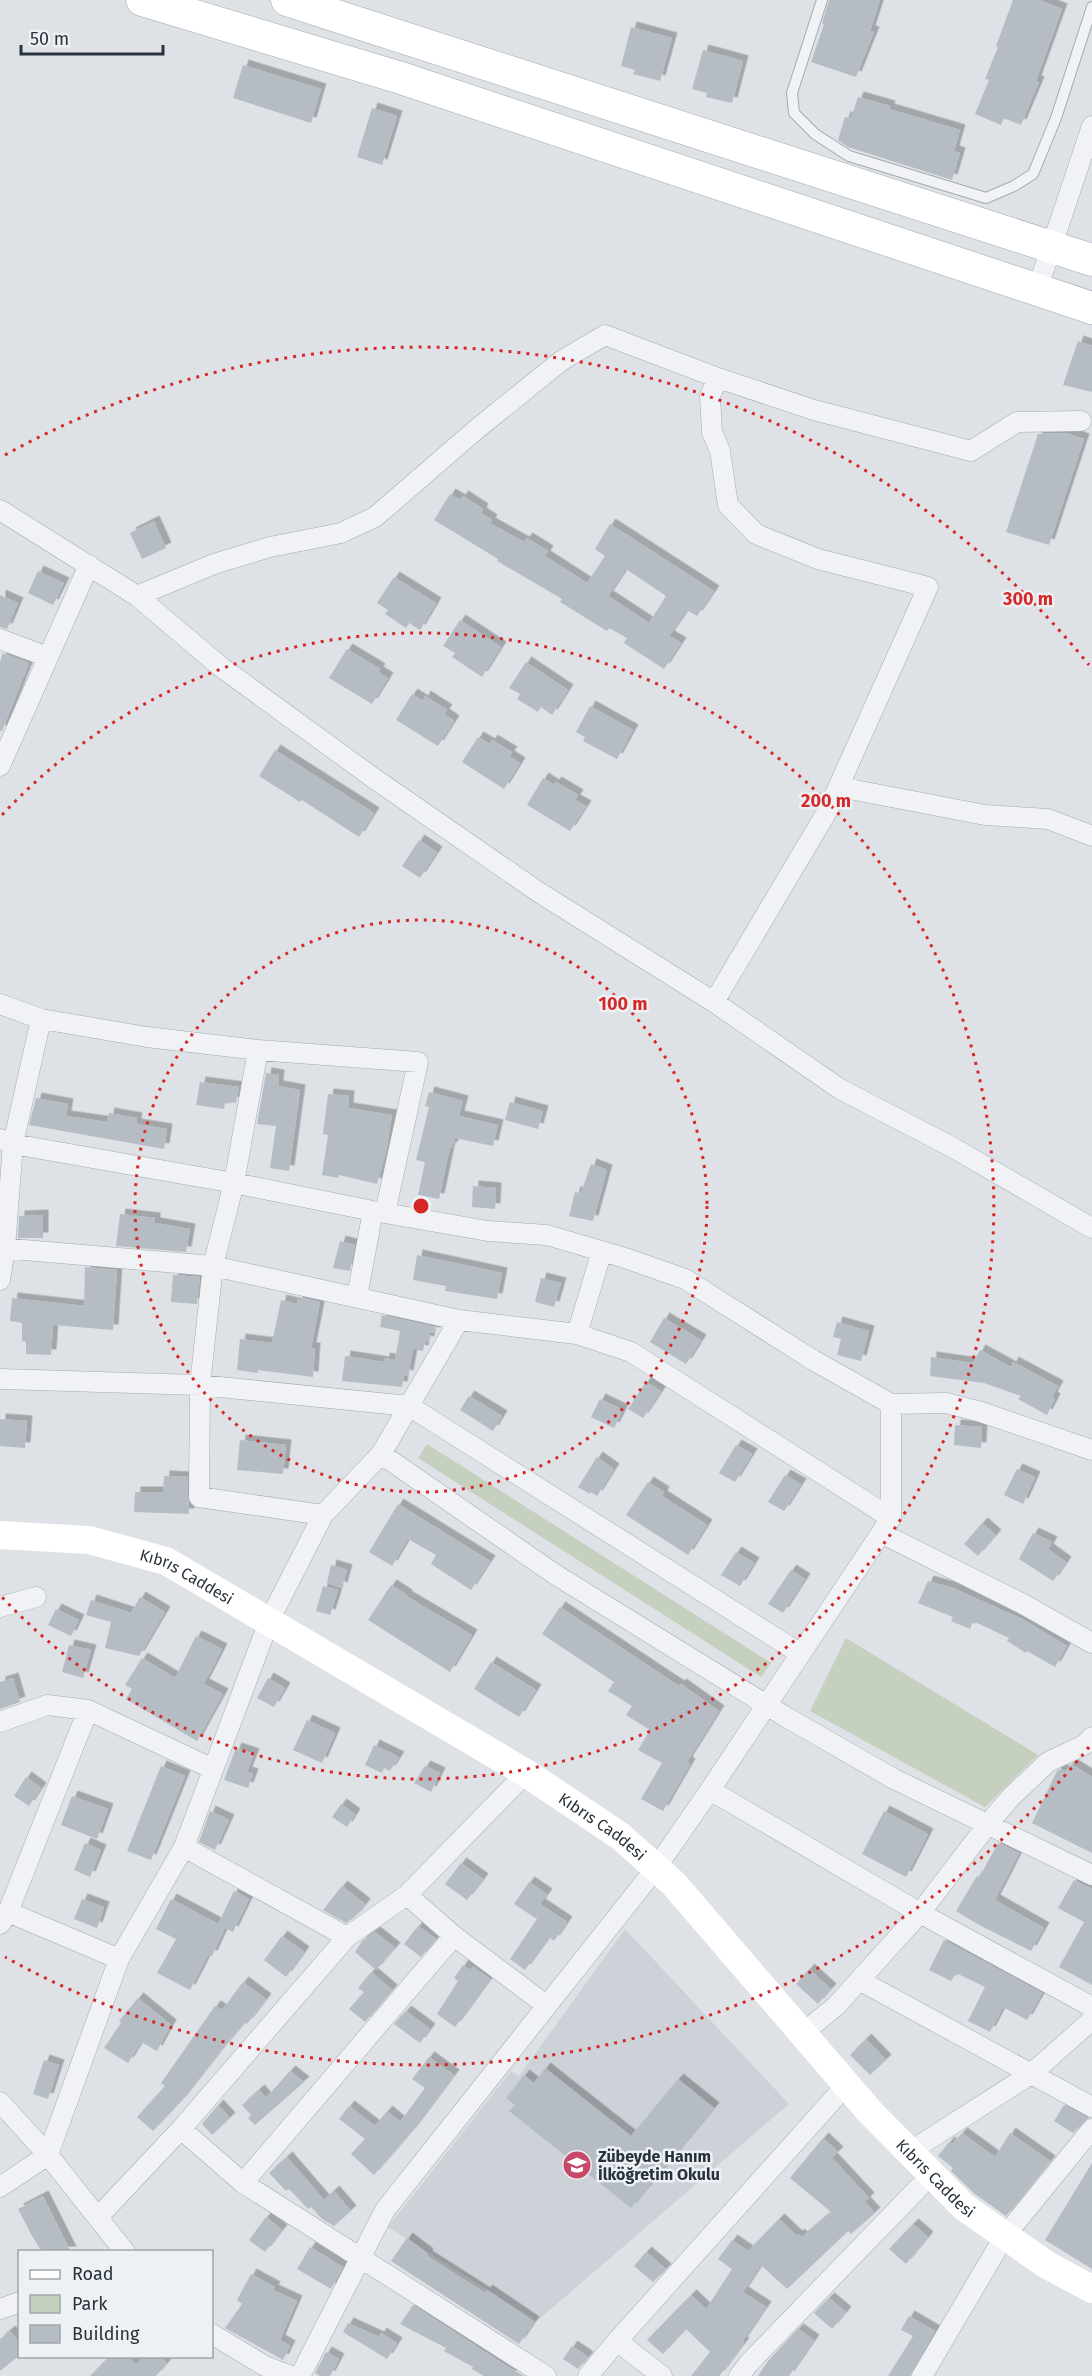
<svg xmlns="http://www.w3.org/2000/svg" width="1092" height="2376" viewBox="0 0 1092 2376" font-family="'Fira Sans',sans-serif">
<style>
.built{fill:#ccd2d8}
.green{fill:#c5d0bf}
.building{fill:#b5bcc3;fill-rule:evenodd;filter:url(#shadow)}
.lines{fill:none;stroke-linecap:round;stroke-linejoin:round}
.lane-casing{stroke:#a4aab0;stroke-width:12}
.street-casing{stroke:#a4aab0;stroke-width:21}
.primary-casing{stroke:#9ea8b1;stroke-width:33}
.lane{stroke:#f0f2f5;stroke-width:10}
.street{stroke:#f0f2f5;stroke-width:20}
.secondary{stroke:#fff;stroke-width:28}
.primary{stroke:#fff;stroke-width:32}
.ring{fill:none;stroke:#d62828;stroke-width:3;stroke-dasharray:3 6}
.labels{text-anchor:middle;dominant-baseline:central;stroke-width:5;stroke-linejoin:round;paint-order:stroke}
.street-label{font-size:16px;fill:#28323c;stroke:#edf1f4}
.poi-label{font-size:16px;font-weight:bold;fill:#28323c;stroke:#edf1f4;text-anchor:start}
.centre{fill:#d62828;stroke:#edf1f4;stroke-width:3}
.ring-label{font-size:18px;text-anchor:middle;font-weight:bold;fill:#d62828;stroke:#edf1f4;stroke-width:5;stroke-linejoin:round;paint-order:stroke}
</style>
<defs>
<filter id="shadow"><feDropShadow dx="5.5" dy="-5.5" stdDeviation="0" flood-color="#0004"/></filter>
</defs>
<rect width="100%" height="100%" fill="#dee2e6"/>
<path class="built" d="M625,1929L789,2104L537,2321L388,2227L511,2071L519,2076Z"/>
<path class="green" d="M427,1444L771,1663L761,1677L418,1458Z
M846,1638L1038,1755L985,1807L810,1711Z"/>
<path class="building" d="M829,0H880L870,31L874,32L856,77L811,62L824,24L822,23Z
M1013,0H1039L1062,9L1036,81L1039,82L1021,125L1004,118L1001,125L975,114L989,80L985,79L998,47L996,46Z
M631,27L672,38L660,81L633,74L635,70L621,66Z
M703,50L743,61L732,103L706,97L707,93L692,89Z
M243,65L321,89L311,123L233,98Z
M858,97L890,106L889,109L960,130L954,151L960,153L952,180L848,147L838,140L845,117L851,118Z
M372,108L397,116L382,165L357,157Z
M1078,341L1092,346V392L1063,385Z
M1066,433L1084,439L1049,545L1006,532L1038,434Z
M450,494L460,500L463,496L483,509L481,513L492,520L490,523L524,542L527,538L548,551L545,556L587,583L605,556L595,549L610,524L714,591L697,616L687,610L669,636L681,643L664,669L624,643L627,638L609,628L607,631L560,602L562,599L497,561L498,559L434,520ZM626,569L666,596L649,623L608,596Z
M154,521L166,548L142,559L130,533Z
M38,571L64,583L53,605L28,593Z
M394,577L436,603L420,630L409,623L406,628L385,614L388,610L377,603Z
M0,595L18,603L7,629L0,627Z
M460,620L501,647L482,677L452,657L455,653L443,646Z
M347,649L380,669L378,672L388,678L372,704L329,678Z
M3,653L29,663L2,731H0V662Z
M526,662L568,690L552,715L541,707L538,712L517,699L520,694L509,688Z
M412,694L423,701L425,696L447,710L444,714L454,721L438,746L396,720Z
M590,706L633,730L617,759L583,741L585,737L576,732Z
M478,737L490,744L492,740L512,752L509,756L520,763L504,789L462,762Z
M275,750L374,813L359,837L302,800L300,802L259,776Z
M543,778L554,785L556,782L578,795L575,800L586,806L570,831L527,805Z
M419,840L437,852L420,878L402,866Z
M266,1073L279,1075L278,1086L300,1090L289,1171L270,1168L276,1126L257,1124Z
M200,1082L239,1087L236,1103L225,1102L224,1109L196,1105Z
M429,1092L463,1101L459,1116L498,1125L493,1146L455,1138L452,1148L450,1147L439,1199L418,1195L425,1162L416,1160L429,1107L425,1106Z
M328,1094L349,1096L348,1108L392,1115L386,1152L377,1184L339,1175L338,1178L322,1175L328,1135L323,1134Z
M36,1098L68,1104L66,1116L107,1122L109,1113L137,1118L136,1124L167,1129L164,1149L29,1125Z
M510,1102L543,1111L538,1129L505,1120Z
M591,1164L607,1170L593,1221L569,1216L575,1192L581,1193Z
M473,1186L496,1188L495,1209L472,1207Z
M120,1214L155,1218V1223L190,1229L186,1252L116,1246Z
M43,1215V1238H18L19,1216Z
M340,1241L355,1245L350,1271L333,1268Z
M417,1255L502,1273L497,1299L445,1291L446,1286L413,1280Z
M85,1267L117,1270L113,1330L53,1325L51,1355L26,1354V1342L22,1341V1323L10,1321L12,1298L84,1306Z
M173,1275L200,1277L197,1304L171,1302Z
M541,1278L561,1283L554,1307L535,1302Z
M298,1297L320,1302L311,1348H315L313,1377L258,1370V1373L237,1370L240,1339L272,1343L281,1300L297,1304Z
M382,1315L436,1327L435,1333L430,1332L429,1342L425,1341L423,1351L413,1349L408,1376L404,1375L402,1387L342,1381L345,1356L384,1362V1358L395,1360L400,1331L380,1327Z
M664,1318L701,1340L686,1364L650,1342Z
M837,1322L869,1331L861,1361L837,1355L841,1339L833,1337Z
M980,1350L1011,1367L1013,1362L1058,1386L1052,1397L1055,1399L1047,1415L1018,1399L1021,1396L984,1383L930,1376L931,1357L973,1363Z
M646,1382L661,1391L643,1418L628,1409Z
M469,1396L502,1416L493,1431L460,1410Z
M600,1399L623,1410L614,1428L591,1417Z
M0,1419L27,1421L25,1448L0,1446Z
M955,1425L982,1427L981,1448L954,1445Z
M240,1440L286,1445L283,1474L237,1470Z
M736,1445L752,1454L735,1482L719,1473Z
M597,1457L614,1469L597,1496L591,1492L590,1494L578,1487Z
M1017,1469L1035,1477L1023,1504L1004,1495Z
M785,1475L801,1484L784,1511L768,1502Z
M164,1476L187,1477L189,1514L134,1512L135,1492H163Z
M648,1482L664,1492L662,1496L707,1525L688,1555L626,1515Z
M398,1504L490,1561L471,1590L431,1564L436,1555L408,1539L392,1566L369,1552Z
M982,1523L996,1535L978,1556L964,1544Z
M1033,1533L1052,1542L1048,1549L1066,1562L1053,1581L1019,1559Z
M736,1552L754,1563L740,1586L721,1575Z
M331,1565L347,1570L342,1588L327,1583Z
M791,1570L805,1579L783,1613L768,1604Z
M928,1581L953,1588L1022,1619L1067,1646L1055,1667L1027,1651L1026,1653L1007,1641L1009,1638L973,1621L970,1629L951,1621L953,1617L918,1603Z
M391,1585L407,1595L406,1596L472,1635L450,1672L368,1620Z
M323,1586L338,1590L330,1615L316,1611Z
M140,1597L165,1612L139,1656L105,1648L111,1622L86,1615L91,1600L131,1613Z
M560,1607L679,1686L681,1684L719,1711L687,1762L690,1764L663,1811L641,1799L662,1763L638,1750L650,1730L626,1715L632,1706L608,1691L614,1682L542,1634Z
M56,1609L79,1620L71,1636L48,1625Z
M196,1636L222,1649L204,1684L223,1694L197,1741L126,1699L132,1689L125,1685L142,1658L175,1678Z
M69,1645L91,1650L83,1678L62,1672Z
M491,1662L536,1690L519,1717L474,1689Z
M13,1678L20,1702L0,1709V1682Z
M268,1678L285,1688L274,1707L257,1698Z
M307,1720L335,1733L322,1763L293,1750Z
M374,1745L399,1757L390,1771L384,1768L382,1773L365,1765Z
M236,1748L254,1754L247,1772L253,1774L248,1788L224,1780Z
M1071,1764L1092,1777V1853L1032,1823L1057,1771L1061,1769L1065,1772Z
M161,1766L185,1776L151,1860L127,1851Z
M425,1766L440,1773L431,1792L414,1783Z
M26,1777L41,1788L29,1806L14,1796Z
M72,1796L108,1809L97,1839L61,1825Z
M341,1804L355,1814L347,1827L332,1817Z
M210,1811L229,1820L215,1850L199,1842Z
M884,1811L928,1834L906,1877L862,1854Z
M85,1843L101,1850L90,1877L74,1870Z
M998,1843L1019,1853L995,1900L1044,1928L1031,1951L979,1925L956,1911L977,1876L979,1878Z
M461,1863L483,1879L467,1900L445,1884Z
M1074,1880L1092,1889V1985L1059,1967L1084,1922L1058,1908Z
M529,1882L547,1894L540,1904L567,1922L554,1941L549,1937L525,1970L510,1959L537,1919L514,1904Z
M342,1886L365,1904L356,1916L346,1923L323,1910Z
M234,1891L249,1899L233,1932L225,1928L212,1956L208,1955L190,1990L157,1973L176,1939L156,1929L171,1899L218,1924Z
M82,1899L104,1907L97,1928L74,1919Z
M418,1926L436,1939L421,1957L404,1944Z
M375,1932L395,1948L376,1970L355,1952L362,1941Z
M282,1936L304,1952L286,1977L264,1960Z
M944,1940L1042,1993L1027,2020L1003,2007L990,2032L968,2021L985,1987L956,1973L951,1981L929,1970Z
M463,1965L470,1970L473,1967L490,1979L455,2027L437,2014L458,1981L454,1978Z
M809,1969L831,1989L818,2004L796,1984Z
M371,1972L392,1990L365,2022L349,2009L364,1992L358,1988Z
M243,1982L266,1999L247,2024L245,2022L218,2054L181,2101L153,2131L137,2117L165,2086L161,2083L215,2006L222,2010Z
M138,1998L171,2025L157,2051L141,2042L128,2063L104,2048L121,2023L119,2021Z
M406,2011L430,2029L420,2043L394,2024Z
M866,2039L886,2060L870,2075L850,2055Z
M429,2057L454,2075L412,2131L374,2175L351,2154L365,2139L339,2119L349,2106L375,2126L387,2111L400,2122L425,2088L412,2079Z
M44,2060L59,2065L48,2099L33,2094Z
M545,2068L631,2136L678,2079L714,2108L631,2208L509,2111L515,2105L506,2098L524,2075L534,2083Z
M290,2071L304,2082L255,2125L248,2118L251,2115L242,2105L259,2090L266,2098Z
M218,2105L230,2118L212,2135L202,2124Z
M1064,2105L1088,2118L1073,2133L1054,2121Z
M962,2133L995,2157L1010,2133L1050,2161L1006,2216L975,2194L951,2171L953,2168L938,2156L949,2142L952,2144Z
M823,2138L838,2152L832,2158L869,2198L865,2202L875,2213L851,2234L848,2231L787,2289L761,2265L743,2292L766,2307L742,2342L744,2343L719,2376H691L710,2352L686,2329L663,2354L647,2340L691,2295L706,2309L732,2269L718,2259L732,2240L748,2251L779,2219L797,2236L799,2234L802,2237L831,2212L790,2178Z
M287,2157L324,2200L334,2191L351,2211L334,2226L322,2219L311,2207L308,2209L289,2189L286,2191L269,2173Z
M1092,2163V2269L1045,2240Z
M43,2196L71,2252H42L32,2236L18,2209Z
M266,2217L282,2230L265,2252L249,2240Z
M913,2224L928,2237L906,2264L889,2249Z
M407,2238L428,2254L427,2256L485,2293L487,2290L534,2322L519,2344L391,2261Z
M310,2247L343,2267L331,2289L297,2269Z
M646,2252L666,2269L653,2282L634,2266Z
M251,2274L275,2287L273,2290L297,2301L280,2340L290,2346L283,2360L225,2328L242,2304L237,2300Z
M829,2298L846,2312L832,2329L814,2313Z
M413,2305L505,2365L524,2376H484L472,2369L473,2367L444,2351L446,2348L400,2324Z
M909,2316L935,2331L910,2376H888L913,2336L901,2330Z
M348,2323L379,2337L381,2333L397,2343L387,2359L343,2332Z
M798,2329L814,2340L789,2376H758L768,2361Z
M10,2331L20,2343V2355L0,2371V2339Z
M572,2346L588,2357L578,2369L563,2359Z
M326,2352L339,2359L330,2376H320L315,2373Z
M110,2356H127L136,2365L143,2356H160L167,2363L156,2376H90Z"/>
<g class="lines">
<g class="lane-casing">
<path id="lane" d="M822,0L792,93L794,113L815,134L849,156L986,198L1014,186L1033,174L1056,118L1092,7"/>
</g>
<g class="street-casing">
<path id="street" d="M1037,290L1092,126
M718,378L814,410L971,451L1017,422L1081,421
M0,510L137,596L214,564L270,547L341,533L375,517L478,428L561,361L605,335L718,378L710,396L712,432L720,451L728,505L756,534L818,559L928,587L828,810L714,1002
M137,596L221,667L372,777L540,893L714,1002L840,1089L950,1146L1092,1228
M0,639L48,657
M0,766L89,565
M839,787L985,815L1048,819L1092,836
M0,1004L41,1019L13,1144L5,1248L0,1280
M41,1019L147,1037L258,1050L418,1062L385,1213
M258,1050L234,1183L373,1211L488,1231L547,1235L625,1258L685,1279L813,1360L891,1404V1518L710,1790L656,1868L385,2210L300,2376
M0,1139L13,1144L234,1183L213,1266L200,1385L199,1497L323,1515
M0,1248L213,1266L459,1320L381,1454
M357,1297L373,1211
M459,1320L577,1334L602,1251
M577,1334L631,1352L891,1518
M0,1379L200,1385L409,1406L801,1654
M891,1404L946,1403L981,1412L1092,1450
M881,1533L1023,1604L1092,1643
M0,1607L36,1597
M0,1722L47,1705L88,1710
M710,1790L920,1913L1092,2007
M184,1847L347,1937
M407,1895L526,1773
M8,1912L119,1959
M0,1924L8,1912L88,1710L213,1769
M859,1980L1092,2107
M803,2033L836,2006L920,1913L988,1824L1011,1797L1048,1762L1084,1745L1092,1737
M0,2102L48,2155L125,2252
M181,2129L243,2183L546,2376
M909,2152L1031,2074L1092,2020
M48,2155L119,1959L184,1847L269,1621L323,1515L381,1454L556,1575L786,1717L894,1779L1092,1875
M243,2183L454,1936
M0,2187L48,2155
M99,2216L181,2129L347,1937L407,1895L454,1936L546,2005
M0,2309L20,2302
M212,2334L265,2366L291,2376
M617,2341L847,2084
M588,2376L617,2341L662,2376
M739,2376L749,2363L931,2175
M922,2376L1004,2237L1092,2129"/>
</g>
<g class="primary-casing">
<path id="primary" d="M142,0L401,78L1092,308
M287,0L1092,260"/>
</g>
<use href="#lane" class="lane"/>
<use href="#street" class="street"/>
<path class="secondary" id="s1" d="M0,1535L89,1540L166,1561L526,1773L620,1836L674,1884L870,2112L964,2207L1047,2265L1092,2289"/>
<use href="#primary" class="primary"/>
</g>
<g class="ring">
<circle cx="421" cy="1206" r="286"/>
<path d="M2 815A573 573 0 1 1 2 1597"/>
<path d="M1089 1747A859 859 0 0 1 5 1957M5 455A859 859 0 0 1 1089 665"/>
</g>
<defs>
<g id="school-disc" transform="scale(1.5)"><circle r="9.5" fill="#c64969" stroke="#edf1f4"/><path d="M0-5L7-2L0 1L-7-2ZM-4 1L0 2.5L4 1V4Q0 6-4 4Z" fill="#fff"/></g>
</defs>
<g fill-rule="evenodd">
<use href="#school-disc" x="577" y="2165"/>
</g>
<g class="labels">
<g class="street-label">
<text stroke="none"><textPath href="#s1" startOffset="194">Kıbrıs Caddesi</textPath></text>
<text stroke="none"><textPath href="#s1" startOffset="680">Kıbrıs Caddesi</textPath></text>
<text stroke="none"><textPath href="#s1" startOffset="1166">Kıbrıs Caddesi</textPath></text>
</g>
<g class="poi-label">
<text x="598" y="2156">Zübeyde Hanım<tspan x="598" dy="18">İlköğretim Okulu</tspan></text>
</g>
</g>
<circle cx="421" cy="1206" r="9" class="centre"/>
<g class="ring-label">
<text x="1028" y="605">300 m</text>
<text x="826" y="807">200 m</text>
<text x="623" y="1010">100 m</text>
</g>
<rect x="18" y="2250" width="195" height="108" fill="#edf1f4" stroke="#9ea5aa" stroke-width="1.5"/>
<rect x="30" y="2270" width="30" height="9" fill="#ffffff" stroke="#9ea5aa" stroke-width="1.5"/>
<text x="72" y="2280" font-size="18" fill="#28323c">Road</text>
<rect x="30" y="2295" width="30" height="18" fill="#c5d0bf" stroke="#9ea5aa" stroke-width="1.5"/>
<text x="72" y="2310" font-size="18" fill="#28323c">Park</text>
<rect x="30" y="2325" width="30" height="18" fill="#b5bcc3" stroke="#9ea5aa" stroke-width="1.5"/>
<text x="72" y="2340" font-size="18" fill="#28323c">Building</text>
<path d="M21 45v9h142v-9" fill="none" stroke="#28323c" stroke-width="3"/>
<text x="30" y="45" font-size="18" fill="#28323c" stroke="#edf1f4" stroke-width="4.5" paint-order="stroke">50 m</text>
</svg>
